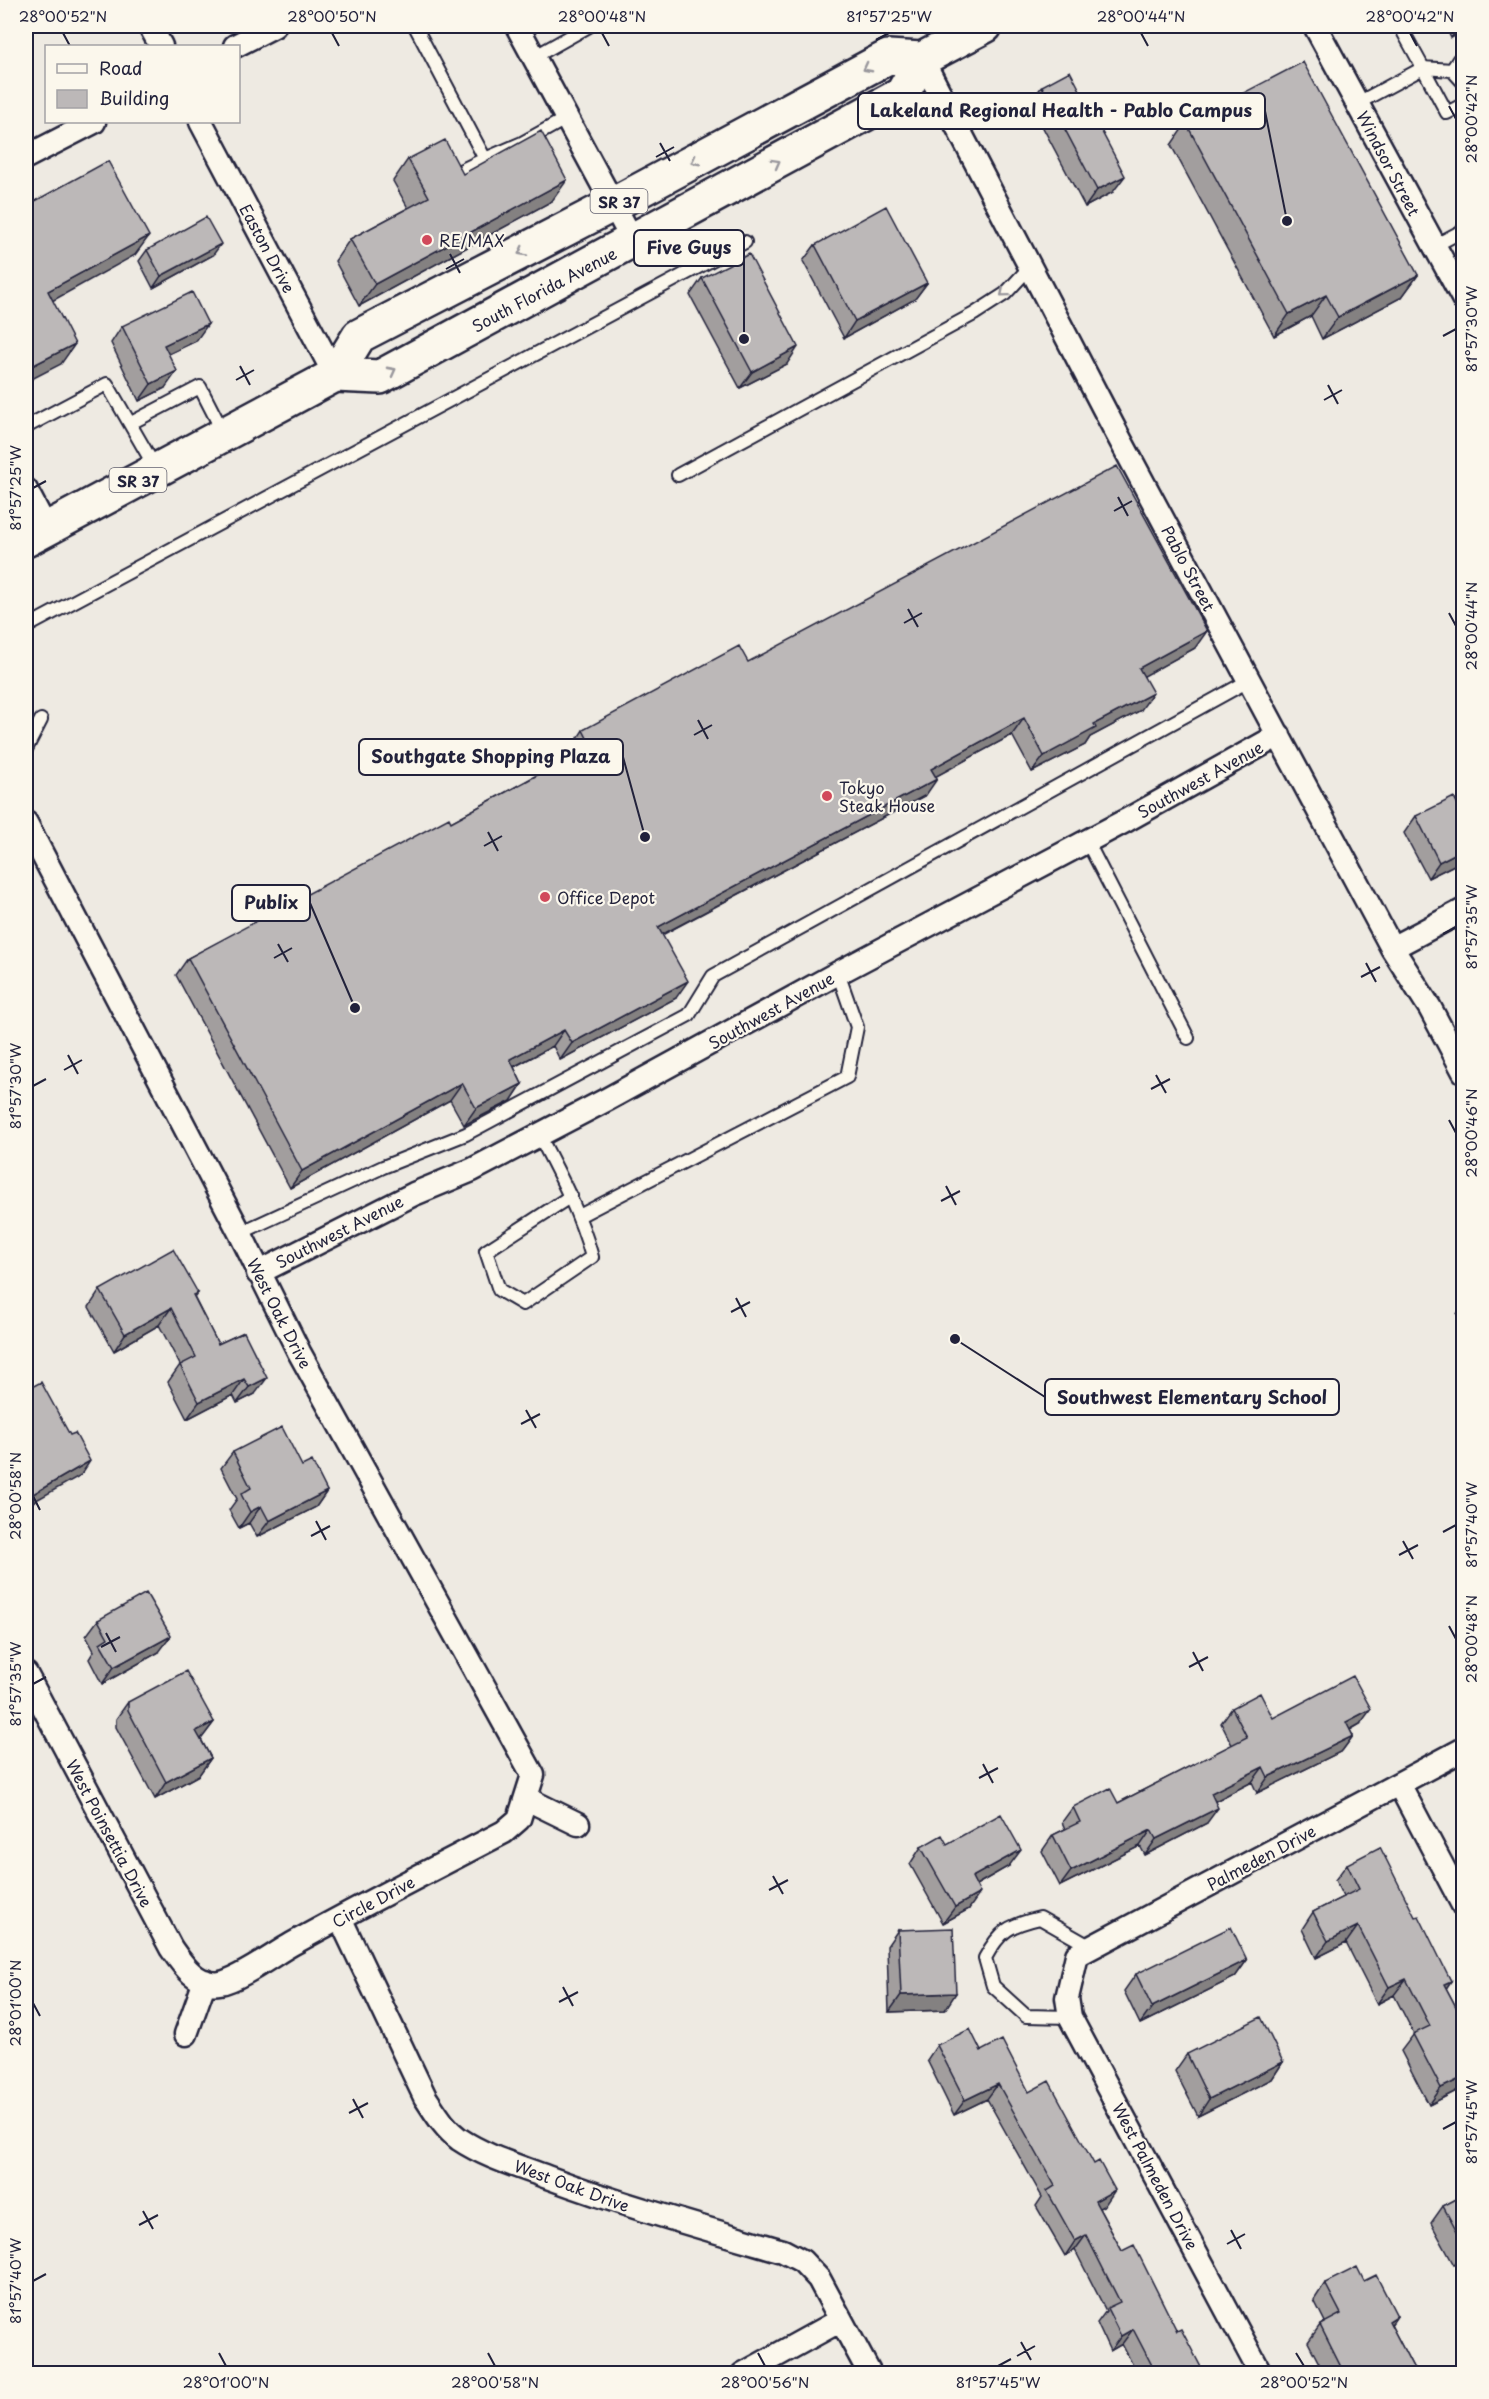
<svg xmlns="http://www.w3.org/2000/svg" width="1489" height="2399" viewBox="0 0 1489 2399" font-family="'Playpen Sans',sans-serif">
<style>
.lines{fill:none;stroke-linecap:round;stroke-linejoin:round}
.service-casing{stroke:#22223b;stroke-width:16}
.minor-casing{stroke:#22223b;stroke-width:27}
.primary-casing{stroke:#22223b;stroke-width:38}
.service{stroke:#fbf7ec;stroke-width:12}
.minor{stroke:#fbf7ec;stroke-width:22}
.primary{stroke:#fbf7ec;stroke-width:33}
.wall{fill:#a29e9e;stroke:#22223b;stroke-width:1.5}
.shaded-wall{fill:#848181;stroke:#22223b;stroke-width:1.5}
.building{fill:#bcb8b8;stroke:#22223b;stroke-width:1.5}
.oneway{stroke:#99979c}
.ticks{fill:none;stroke:#22223b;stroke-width:2}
.poi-dot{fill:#d1495b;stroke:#fbf7ec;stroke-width:2}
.labels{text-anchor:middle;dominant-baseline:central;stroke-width:4.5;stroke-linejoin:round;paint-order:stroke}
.shield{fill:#fbf7ec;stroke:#636270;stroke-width:1.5}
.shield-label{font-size:15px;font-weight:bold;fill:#22223b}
.street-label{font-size:16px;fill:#22223b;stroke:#fbf7ec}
.poi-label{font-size:16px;fill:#22223b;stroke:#fbf7ec;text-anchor:start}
.leader{fill:none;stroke:#22223b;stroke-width:2}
.callout-dot{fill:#22223b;stroke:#fbf7ec;stroke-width:2}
.callout{fill:#fbf7ec;stroke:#22223b;stroke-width:2}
.callout-label{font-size:18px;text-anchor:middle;font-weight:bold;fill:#22223b}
.neatline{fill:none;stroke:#22223b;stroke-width:2}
.ticks-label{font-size:15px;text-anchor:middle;fill:#22223b}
</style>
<rect width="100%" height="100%" fill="#eeeae2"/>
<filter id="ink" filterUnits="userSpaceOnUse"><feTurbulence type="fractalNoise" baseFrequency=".0167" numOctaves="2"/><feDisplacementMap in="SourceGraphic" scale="12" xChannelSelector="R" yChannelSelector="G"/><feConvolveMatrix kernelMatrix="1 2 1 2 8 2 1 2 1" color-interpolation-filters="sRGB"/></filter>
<g filter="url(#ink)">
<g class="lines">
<g class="service-casing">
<path id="service" d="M415,26L485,159L522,143L567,118
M1400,26L1423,68L1452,70L1459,59L1464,56
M534,57L589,26
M1452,70L1464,83
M1358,103L1423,68L1447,113L1464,104
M454,174L485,159
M1434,246L1464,230
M131,423L200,387L223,432
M26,427L107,384L156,469
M678,475L974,314L1005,294L1030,267
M26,627L745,242
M26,749L41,720
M1087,841L1188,1038
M539,1135C560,1175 580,1213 592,1257L523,1304L499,1290L486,1251L571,1196
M579,1216L847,1077L857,1027L838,973
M240,1233L383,1167L466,1134L689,1015L713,976L1250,680
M1070,2017L1026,2016L993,1986L985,1958C1000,1930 1010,1925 1040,1918L1091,1947"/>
</g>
<g class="minor-casing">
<path id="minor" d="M150,26L161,46
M517,26L633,241
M1315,26L1464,300
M235,46L274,26
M922,59L1115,430L1392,948L1430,1008L1464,1072
M201,122L335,375
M26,157L94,122
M26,490L46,528
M26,823L240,1233L299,1352L533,1775L519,1819L504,1832C433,1869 362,1905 292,1944C274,1954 239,1980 220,1983C197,1987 182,1964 171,1948L26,1674
M1392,948L1464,910
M258,1273L414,1194L472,1170L606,1100L838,973L1127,820L1279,735
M1399,1784L1464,1907
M527,1799L578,1824
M340,1918L425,2097C435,2112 444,2128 459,2139C486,2157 518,2166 547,2177C625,2206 704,2228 783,2251L802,2261L819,2279L870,2374
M186,2034L205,1981
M743,2374L841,2320
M1261,2374L1070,2017L1067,1998L1077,1955L1464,1749"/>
</g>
<g class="primary-casing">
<path id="primary" d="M335,375L380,377L902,94L922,59
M26,540L335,375L359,336L614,204L888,57L922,59L985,26"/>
</g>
<use href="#service" class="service"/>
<use href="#minor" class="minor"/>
<use href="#primary" class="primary"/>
</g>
<path class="wall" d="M1445,26H1464L1451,38Z
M1042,86L1113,192L1085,207L1030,103Z
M1186,123L1418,275L1402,297L1322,339L1311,316L1274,336L1171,145Z
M408,159L463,174L552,201L359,306L335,261L350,239L408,208L393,181Z
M815,245L927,283L915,299L844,338L803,261Z
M147,250L213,255L153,288L139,261Z
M702,278L787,364L740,388L690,295Z
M122,326L196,341L168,354L165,388L139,401L111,343Z
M1195,648L1143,676L1141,710L1090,737L1085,745L1032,772L1012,735L936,776L926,795L662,935L676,998L560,1060L553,1046L514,1067L522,1084L511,1101L464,1125L450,1100L290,1188L176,975L188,958L451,822L575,754L572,747L583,730L748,662Z
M1458,805L1464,860L1428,878L1404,833L1416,816Z
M100,1290L198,1293L194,1298L218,1344L244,1332L255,1394L237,1403L233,1395L187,1419L168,1382L180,1365L159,1325L114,1351L89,1307Z
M1464,1304V1326L1457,1314Z
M233,1452L302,1466L327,1491L316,1507L257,1537L249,1523L239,1528L229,1510L237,1499L221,1468Z
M98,1620L159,1652L102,1684L89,1659L94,1651L86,1636Z
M128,1702L214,1722L201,1739L211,1758L199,1775L155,1799L116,1727V1719Z
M1232,1708L1273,1718L1360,1724L1350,1730L1353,1736L1342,1751L1257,1793L1252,1782L1215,1801L1207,1823L1145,1855L1140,1846L1060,1886L1042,1851L1053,1835L1065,1829L1062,1822L1073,1807L1118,1803L1232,1745L1221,1723Z
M947,1844L1009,1866L976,1885L969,1909L943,1923L910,1864L921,1847Z
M1347,1864L1415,1917L1451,1981L1446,1988L1464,2022V2087L1429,2105L1401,2051L1414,2034L1394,1995L1377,2004L1346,1943L1316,1958L1302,1929L1313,1912L1343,1897L1335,1880Z
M898,1930L945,2010L889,2012L887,1946Z
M1247,1960L1235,1977L1140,2024L1124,1991L1136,1974Z
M937,2045L981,2051L1029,2092L1105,2205L1099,2208L1122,2251L1177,2331L1204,2373H1137L1122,2344L1110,2351L1097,2323L1106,2311L1075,2250L1065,2256L1036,2206L1042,2197L987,2099L954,2115L927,2060Z
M1187,2054L1283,2062L1272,2079L1198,2116L1175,2071Z
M1464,2195V2260L1454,2265L1431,2223L1443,2206Z
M1364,2281L1397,2316L1391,2325L1416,2373H1324L1308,2342L1320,2325L1325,2322L1314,2300L1325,2283Z"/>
<path class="shaded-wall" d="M1460,26H1464V32L1451,38Z
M1125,176L1113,192L1085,207L1097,190Z
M567,180L552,201L359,306L375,284Z
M149,236L135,255L34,311L48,291Z
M221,244L213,255L153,288L161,276Z
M1418,275L1402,297L1322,339L1338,317Z
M927,283L915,299L844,338L855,321Z
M1326,295L1311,316L1274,336L1289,314Z
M208,324L196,341L152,362L164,345Z
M75,344L61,364L26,382V369Z
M798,347L787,364L740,388L752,372Z
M177,371L165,388L139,401L151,384Z
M1207,631L1195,648L1128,685L1139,668Z
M1153,693L1141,710L1090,737L1085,745L1032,772L1044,756L1094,724Z
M1024,718L1012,735L920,785L931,769Z
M937,779L926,795L646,943L658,927Z
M1464,849V860L1428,878L1439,862Z
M688,981L676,998L560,1060L572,1043Z
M564,1030L553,1046L498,1075L510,1059Z
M462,1083L450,1100L290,1188L302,1171Z
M522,1084L511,1101L464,1125L476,1108Z
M171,1308L159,1325L114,1351L125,1334Z
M267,1378L255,1394L237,1403L249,1387Z
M244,1379L233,1395L187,1419L199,1402Z
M90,1461L81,1475L26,1506V1498Z
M327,1491L316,1507L257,1537L269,1521Z
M261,1506L249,1523L239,1528L250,1512Z
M171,1636L159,1652L102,1684L114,1667Z
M1371,1709L1360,1724L1335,1738L1346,1722Z
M214,1722L202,1738L185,1748L196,1731Z
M1353,1736L1342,1751L1257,1793L1268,1777Z
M211,1758L199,1775L155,1799L166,1782Z
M1263,1767L1252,1782L1200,1809L1211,1793Z
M1218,1808L1207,1823L1145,1855L1156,1839Z
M1151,1830L1140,1846L1060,1886L1071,1871Z
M1021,1850L1009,1866L960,1894L972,1877Z
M980,1893L969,1909L943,1923L955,1907Z
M1358,1926L1346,1943L1316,1958L1328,1941Z
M1247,1960L1235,1977L1140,2024L1152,2007Z
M1406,1979L1394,1995L1377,2004L1389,1987Z
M1451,1981L1440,1998L1444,1984Z
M956,1993L945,2010L889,2012L901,1995Z
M1283,2062L1272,2079L1198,2116L1209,2099Z
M1464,2077V2087L1429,2105L1441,2088Z
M998,2084L987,2099L954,2115L965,2100Z
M1115,2190L1105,2205L1084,2216L1095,2201Z
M1086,2235L1075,2250L1065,2256L1075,2241Z
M1464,2251V2260L1454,2265Z
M1397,2316L1385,2333L1389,2321Z
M1133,2329L1122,2344L1110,2351L1121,2336Z"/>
<path class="building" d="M1303,62L1418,275L1338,317L1326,295L1289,314L1186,123Z
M1070,71L1125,176L1097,190L1042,86Z
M541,131L567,180L375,284L350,239L429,197L408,159L445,140L463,174Z
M108,161L149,236L48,291L75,344L26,369V206Z
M886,206L927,283L855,321L815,245Z
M206,217L221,244L161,276L147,250Z
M749,254L798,347L752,372L702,278Z
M192,292L208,324L164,345L177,371L151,384L122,326Z
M1117,466L1207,631L1139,668L1153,693L1094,724L1096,728L1044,756L1024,718L931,769L937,779L658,927L688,981L572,1043L564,1030L510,1059L522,1084L476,1108L462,1083L302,1171L188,958L449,818L451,822L591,746L583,730L739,646L748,662Z
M1454,797L1458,805L1464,802V849L1439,862L1416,816Z
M173,1249L198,1293L193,1295L218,1344L244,1332L267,1378L249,1387L244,1379L199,1402L180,1365L196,1357L171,1308L125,1334L100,1290Z
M26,1374L32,1387L41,1382L70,1435L75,1433L90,1461L26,1498Z
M282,1427L302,1466L312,1461L327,1491L269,1521L261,1506L250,1512L241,1494L251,1488L233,1452Z
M146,1593L171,1636L114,1667L100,1643L108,1638L98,1620Z
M186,1671L214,1722L196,1731L211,1758L166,1782L128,1710V1702Z
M1353,1676L1371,1709L1346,1722L1353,1736L1268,1777L1263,1767L1211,1793L1218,1808L1156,1839L1151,1830L1071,1871L1053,1835L1080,1822L1073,1807L1110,1788L1118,1803L1247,1737L1232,1708L1260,1693L1273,1718Z
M1001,1814L1021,1850L972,1877L980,1893L955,1907L921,1847L942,1835L947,1844Z
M1380,1847L1415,1917L1419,1916L1451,1981L1444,1984L1464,2022V2077L1441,2088L1413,2034L1430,2026L1406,1979L1389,1987L1358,1926L1328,1941L1313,1912L1359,1889L1347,1864Z
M1231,1927L1247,1960L1152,2007L1136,1974Z
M953,1928L956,1993L901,1995L898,1930Z
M1261,2017L1283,2062L1209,2099L1187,2054Z
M970,2029L981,2051L1002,2040L1029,2092L1049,2081L1094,2164L1099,2161L1115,2190L1095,2201L1122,2251L1134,2245L1177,2331L1181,2329L1204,2373H1156L1133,2329L1121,2336L1107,2308L1120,2302L1086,2235L1075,2241L1047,2191L1055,2186L998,2084L965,2100L937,2045Z
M1464,2195V2245L1443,2206Z
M1357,2267L1364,2281L1376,2275L1397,2316L1389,2321L1416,2373H1344L1320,2325L1341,2314L1325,2283Z"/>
<defs><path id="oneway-chevron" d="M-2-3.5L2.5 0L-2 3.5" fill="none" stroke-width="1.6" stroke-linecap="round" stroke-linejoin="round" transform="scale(1.5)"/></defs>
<g class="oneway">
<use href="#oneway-chevron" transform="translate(867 68) rotate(152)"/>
<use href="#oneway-chevron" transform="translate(695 161) rotate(152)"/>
<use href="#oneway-chevron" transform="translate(776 163) rotate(-29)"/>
<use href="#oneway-chevron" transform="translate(522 252) rotate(153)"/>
<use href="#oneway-chevron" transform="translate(1004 293) rotate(140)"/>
<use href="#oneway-chevron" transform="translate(392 371) rotate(-28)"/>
</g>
</g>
<path class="ticks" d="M63,33L70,46M332,33L339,46M602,33L609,46M1141,33L1148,46M1410,33L1417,46M876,40L889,33M1449,106L1456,119M660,143L670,161M656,157L674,147M450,254L460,273M446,269L464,259M1443,336L1456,329M240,366L250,385M236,380L254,370M1328,385L1338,404M1324,400L1342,390M33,488L46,481M1118,497L1128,516M1114,511L1132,501M908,609L918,627M1449,613L1456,626M904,623L922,613M698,720L708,739M694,735L712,725M488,832L498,851M484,846L502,836M1443,934L1456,927M278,944L288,962M274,958L292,948M1366,963L1376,982M1361,977L1380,967M68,1055L78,1074M64,1070L82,1060M1156,1075L1166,1093M33,1086L46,1079M1151,1089L1170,1079M1449,1120L1456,1133M946,1186L956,1205M941,1201L960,1191M736,1298L746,1317M731,1312L750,1302M526,1410L536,1428M521,1424L540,1414M33,1496L40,1510M316,1521L326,1540M1443,1532L1456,1525M311,1536L330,1526M1403,1541L1413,1559M1399,1555L1418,1545M1449,1626L1456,1639M106,1633L116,1652M101,1647L120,1637M1193,1652L1203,1671M1189,1667L1208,1657M33,1684L46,1677M983,1764L993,1783M979,1778L998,1768M773,1876L783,1894M769,1890L788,1880M563,1987L573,2006M559,2002L578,1992M33,2003L40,2016M353,2099L363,2118M349,2113L368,2103M1443,2129L1456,2122M143,2211L153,2229M139,2225L158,2215M1231,2230L1241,2249M1227,2244L1245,2234M33,2281L46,2274M1021,2342L1031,2360M219,2353L226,2366M488,2353L495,2366M758,2353L765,2366M1296,2353L1304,2366M1017,2356L1035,2346M998,2366L1011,2359"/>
<g class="poi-dot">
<circle cx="427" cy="240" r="6"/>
<circle cx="827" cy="796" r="6"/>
<circle cx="545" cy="897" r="6"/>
</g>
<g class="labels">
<g class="shield">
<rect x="590.5" y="189" width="57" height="24" rx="4.5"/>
<rect x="109.5" y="468" width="57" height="24" rx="4.5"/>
</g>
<g class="shield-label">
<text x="619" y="201">SR 37</text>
<text x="138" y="480">SR 37</text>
</g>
<g class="street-label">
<text transform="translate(1389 163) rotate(62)">Windsor Street</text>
<text transform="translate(268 248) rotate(62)">Easton Drive</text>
<text transform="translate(544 289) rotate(-28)">South Florida Avenue</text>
<text transform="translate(1189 568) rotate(62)">Pablo Street</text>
<text transform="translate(1200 779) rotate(-29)">Southwest Avenue</text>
<text transform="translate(771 1010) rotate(-29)">Southwest Avenue</text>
<text transform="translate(339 1231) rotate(-27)">Southwest Avenue</text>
<text transform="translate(280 1313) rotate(63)">West Oak Drive</text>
<text transform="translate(110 1833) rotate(62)">West Poinsettia Drive</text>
<text transform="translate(1261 1857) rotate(-28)">Palmeden Drive</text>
<text transform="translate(373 1901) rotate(-28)">Circle Drive</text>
<text transform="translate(1156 2176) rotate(62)">West Palmeden Drive</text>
<text transform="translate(572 2185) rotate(20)">West Oak Drive</text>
</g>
<g class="poi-label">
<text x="439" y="240">RE/MAX</text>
<text x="839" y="787">Tokyo<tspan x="839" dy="18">Steak House</tspan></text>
<text x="557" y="897">Office Depot</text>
</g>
</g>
<path class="leader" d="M1287 221L1265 111M744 339L744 248M645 837L623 757M355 1008L310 903M955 1339L1045 1397"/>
<g class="callout-dot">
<circle cx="1287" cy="221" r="6"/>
<circle cx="744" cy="339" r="6"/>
<circle cx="645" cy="837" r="6"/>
<circle cx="355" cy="1008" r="6"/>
<circle cx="955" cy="1339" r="6"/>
</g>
<g class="callout">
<rect x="858" y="93" width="407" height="36" rx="6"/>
<rect x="634" y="230" width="110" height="36" rx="6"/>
<rect x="359" y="739" width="264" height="36" rx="6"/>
<rect x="232" y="885" width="78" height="36" rx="6"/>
<rect x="1045" y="1379" width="294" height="36" rx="6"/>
</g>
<g class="callout-label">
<text x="1061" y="117">Lakeland Regional Health - Pablo Campus</text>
<text x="689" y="254">Five Guys</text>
<text x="491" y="763">Southgate Shopping Plaza</text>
<text x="271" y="909">Publix</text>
<text x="1192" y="1404">Southwest Elementary School</text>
</g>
<rect width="1489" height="2399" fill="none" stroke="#fbf7ec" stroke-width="66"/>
<rect x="45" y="45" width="195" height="78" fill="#fbf7ec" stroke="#a4a2a5" stroke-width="1.5"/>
<rect x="57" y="64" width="30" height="9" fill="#fbf7ec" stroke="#a4a2a5" stroke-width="1.5"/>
<text x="99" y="75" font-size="18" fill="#22223b">Road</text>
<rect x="57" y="90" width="30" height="18" fill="#bcb8b8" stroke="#a4a2a5" stroke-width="1.5"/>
<text x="99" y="105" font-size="18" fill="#22223b">Building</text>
<rect x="33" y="33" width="1423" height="2333" class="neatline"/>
<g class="ticks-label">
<text x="63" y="22">28°00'52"N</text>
<text x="332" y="22">28°00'50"N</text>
<text x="602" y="22">28°00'48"N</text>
<text x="889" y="22">81°57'25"W</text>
<text x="1141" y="22">28°00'44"N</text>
<text x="1410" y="22">28°00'42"N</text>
<text transform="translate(1472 119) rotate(-90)" y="5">28°00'42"N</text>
<text transform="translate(1472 329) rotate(-90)" y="5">81°57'30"W</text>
<text transform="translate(16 488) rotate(-90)" y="5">81°57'25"W</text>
<text transform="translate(1472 626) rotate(-90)" y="5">28°00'44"N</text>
<text transform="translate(1472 927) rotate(-90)" y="5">81°57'35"W</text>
<text transform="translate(16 1086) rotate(-90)" y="5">81°57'30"W</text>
<text transform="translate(1472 1133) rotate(-90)" y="5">28°00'46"N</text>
<text transform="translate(16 1496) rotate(-90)" y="5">28°00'58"N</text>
<text transform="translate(1472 1525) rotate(-90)" y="5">81°57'40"W</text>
<text transform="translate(1472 1639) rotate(-90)" y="5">28°00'48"N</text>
<text transform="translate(16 1684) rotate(-90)" y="5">81°57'35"W</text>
<text transform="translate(16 2003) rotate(-90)" y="5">28°01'00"N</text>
<text transform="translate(1472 2122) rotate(-90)" y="5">81°57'45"W</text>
<text transform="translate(16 2281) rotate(-90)" y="5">81°57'40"W</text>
<text x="226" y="2388">28°01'00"N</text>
<text x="495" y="2388">28°00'58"N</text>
<text x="765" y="2388">28°00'56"N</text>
<text x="998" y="2388">81°57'45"W</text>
<text x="1304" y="2388">28°00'52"N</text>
</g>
</svg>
